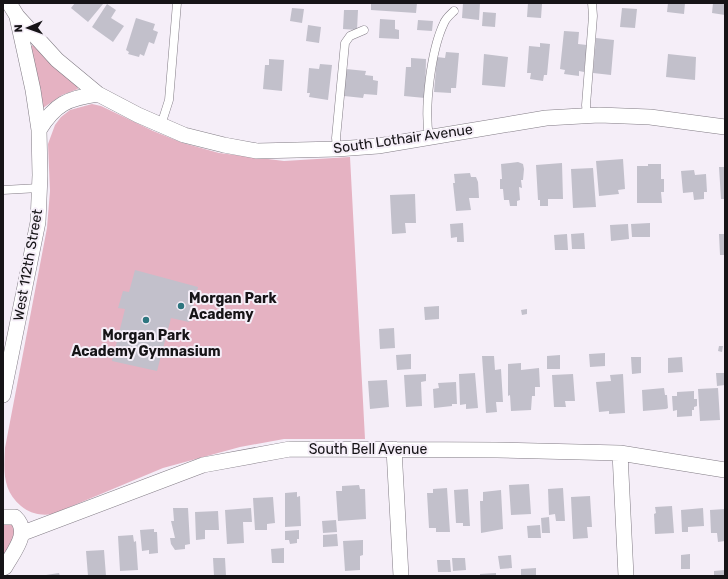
<svg xmlns="http://www.w3.org/2000/svg" width="728" height="579" viewBox="0 0 728 579" font-family="Rubik,sans-serif">
<style>
.green{fill:#e5b2c2}
.building{fill:#c2c0cb}
.lines{fill:none;stroke-linecap:round;stroke-linejoin:round}
.lane-casing{stroke:#827c85;stroke-width:9}
.street-casing{stroke:#827c85;stroke-width:16}
.lane{stroke:#fff;stroke-width:8}
.street{stroke:#fff;stroke-width:15}
.poi-dot{fill:#2e767f;stroke:#f5eef8;stroke-width:1.5}
.labels{text-anchor:middle;dominant-baseline:central;stroke-width:4;stroke-linejoin:round;paint-order:stroke}
.street-label{font-size:14px;fill:#161417;stroke:#f5eef8}
.poi-label{font-size:14px;font-weight:bold;fill:#161417;stroke:#f5eef8;text-anchor:start}
</style>
<rect width="100%" height="100%" fill="#f5eef8"/>
<path class="green" d="M33,45L77,86L78,89L62,95L43,108L30,47Z
M92,104L101,106L153,131L183,143L219,153L284,161L350,157L365,439H284L240,447L163,468L53,514C41,516 31,514 21,506C2,490 4,471 5,448L47,228L50,191L48,144L55,125L61,117L70,110Z
M3,524H13C19,537 10,547 3,557Z"/>
<path class="building" d="M75,3H101L103,4L88,22L71,8Z
M371,3H417L416,13L371,10Z
M463,3H480L479,20L462,18Z
M528,3L542,4L541,18L527,17Z
M668,3H685L684,14L667,12Z
M713,3H725V15L712,13Z
M107,4L116,10L111,18L124,26L113,42L92,27Z
M292,8L304,9L302,23L290,21Z
M622,8L637,9L635,28L620,27Z
M344,10H358L357,30L343,29Z
M483,12L496,13L495,27L482,26Z
M136,18L155,24L153,30L158,32L154,44L149,42L144,56L140,54L139,57L128,54L129,52L126,50Z
M380,19L395,20V29L399,30V39L379,38Z
M418,20L433,21L432,31L417,30Z
M308,25L321,27L319,43L306,41Z
M564,31L579,32L578,44L587,45L584,72L579,71V76L564,74L565,70L560,69Z
M596,38L614,40L611,75L593,73Z
M540,43L550,44L547,75H544L543,81L530,79L531,73H527L529,46L540,47Z
M446,52L459,53L456,88H451V93L434,92L437,57L445,58Z
M484,54L508,57L505,87L482,85Z
M668,54L696,57L695,80L666,77Z
M411,58L426,59L425,98L404,96L406,67H411Z
M269,59L284,60L282,91L263,89L265,65H269Z
M320,64L332,65L328,100L309,97L310,93H307L309,68L319,69Z
M346,69L366,71L365,75L373,76V80L378,81L377,95L364,94L363,98L344,96Z
M623,159L625,189L618,190L619,194L599,196L596,161Z
M518,162L523,164L524,169L523,180H521L522,188L519,187L520,200L517,201V206H510L509,200H504L503,189H500V179H502L501,164Z
M562,163L563,199H548V206H540V200H538L536,165Z
M648,164H661V179H664V192H661L662,203H637V166H648Z
M719,167H725V199H721Z
M593,168L596,207L573,208L571,169Z
M694,170L695,175L706,174L707,192H704V199L694,200L693,192L683,193L681,171Z
M470,173L471,177H476L478,182L479,198H469L471,210L456,211L453,183H455L454,174Z
M415,194L416,223H405L406,233L392,234L390,195Z
M463,223L464,242H457V237L451,238L450,224Z
M650,223V237H632L631,224Z
M628,224L629,239L611,241L610,225Z
M584,233L585,249H572L571,234Z
M567,234L568,250H555L554,235Z
M719,234H725V255H720Z
M135,270L198,287L189,322L171,318L157,371L112,361L125,309L118,308L123,291L129,292Z
M439,306V319L425,320L424,307Z
M527,309V314L522,315L521,310Z
M394,328L395,348L380,349L379,329Z
M719,346H723L722,352L718,351Z
M605,353V366L590,367L589,354Z
M411,354V369L397,370L396,355Z
M560,355V369H547V356Z
M482,356H494L495,370L501,369L503,402H496L497,412L486,413Z
M631,357H641V373L632,374Z
M682,357L683,372L668,373V358Z
M521,363V370L539,368L540,387H535V396H532L531,410L511,411L510,395L508,396V364Z
M475,373L478,408L466,409V404L460,405L459,374Z
M716,373H725V385L717,386Z
M426,374V381L421,382L422,406L406,407L404,375Z
M573,374L575,401H565L566,407H554L552,375Z
M623,374L625,413L609,414V411L599,412L596,382L611,381L610,375Z
M387,380L389,407L370,409L368,381Z
M456,382L457,404H452V406L434,408L433,389L439,388L438,383Z
M664,388L665,395H667L668,408L666,409L643,411L642,390Z
M718,388L720,420L700,421L698,389Z
M694,391V399H697V406L694,407V410H692V416L677,417V410L673,411L672,396H677V392Z
M529,484L531,514L511,515L509,485Z
M359,485L360,489H365L366,519L338,521L336,491H342V486Z
M447,488L450,532H436V528H429L427,493H433V489Z
M563,488L565,521H556L555,514L549,515L548,489Z
M468,489L470,526H463V523H456L454,490Z
M501,490L503,529L481,533L480,501H483V492Z
M297,492V497L300,496L301,526L285,527V493Z
M590,496L592,527H587L588,538L573,539L571,497Z
M273,497L275,523L267,524V530H255L253,498Z
M672,506L674,533L655,534L654,514L656,513L655,507Z
M173,508H188L190,544L185,545V549L175,550L171,544L170,538H175L171,521H174Z
M251,508L252,522H243L244,543L227,544L225,510Z
M703,508L704,526L688,527V532H682L681,510Z
M725,509V541L718,542L717,533H711L710,510Z
M218,511L219,530H205V539L196,540L195,512Z
M549,517L550,533H542L541,518Z
M336,520L337,532L323,533L322,521Z
M540,525L541,538H528L527,526Z
M154,529V532H157L158,553L149,554V550L142,551L140,530Z
M299,530V539H297V543L290,544L289,540H285V531Z
M337,534L338,546L323,547V535Z
M133,535L134,542L136,541L138,570L120,571L118,536Z
M363,540V555L360,556V570L345,571L343,541Z
M284,548V563H272L271,549Z
M104,550L106,576H88L86,551Z
M690,554V569H681V555Z
M511,555L512,568L500,569L498,556Z
M213,558H225L226,576H214Z
M452,558H465L466,570L453,571Z
M437,560H450L451,572H438Z
M536,568V576H521V569Z
M725,570V576H714V571Z
M59,573L60,576H46V575Z
M496,573V576H480V574Z"/>
<g class="lines">
<g class="lane-casing">
<path id="lane" d="M587,116L586,105L593,16L592,3
M161,125L169,100L177,3
M429,137C424,108 431,50 444,23C446,18 450,15 454,11
M337,149L336,138L345,43L350,36L364,30
M3,190L39,188"/>
</g>
<g class="street-casing">
<path id="street" d="M9,3L17,16L57,60L98,94L138,115L184,135L224,145L257,151L337,149L378,146L546,118L599,115L650,117L725,127
M39,130C55,104 68,98 98,94
M3,395L38,222L40,175L39,130L33,90L17,17
M394,449L401,576
M620,453L626,576
M3,517H15C31,532 14,551 5,567L3,568
M23,533L203,465L290,449L497,450L620,453L725,470"/>
</g>
<use href="#lane" class="lane"/>
<use href="#street" class="street"/>
</g>
<g class="poi-dot">
<circle cx="181" cy="306" r="4"/>
<circle cx="146" cy="320" r="4"/>
</g>
<g class="labels">
<g class="street-label">
<text transform="translate(403 139) rotate(-8)">South Lothair Avenue</text>
<text transform="translate(28 265) rotate(-80)">West 112th Street</text>
<text x="368" y="449">South Bell Avenue</text>
</g>
<g class="poi-label">
<text x="189" y="298">Morgan Park<tspan x="189" dy="16">Academy</tspan></text>
<text x="146" y="335" text-anchor="middle">Morgan Park<tspan x="146" dy="16">Academy Gymnasium</tspan></text>
</g>
</g>
<rect width="728" height="579" fill="none" stroke="#161417" stroke-width="8"/>
<g transform="translate(28 28) rotate(268)" stroke="#f5eef8" stroke-width="3" paint-order="stroke">
<path d="M0-3L7 15L0 10L-7 15Z" fill="#161417"/>
<text y="-6" font-size="11" font-weight="bold" text-anchor="middle" fill="#161417">N</text>
</g>
</svg>
